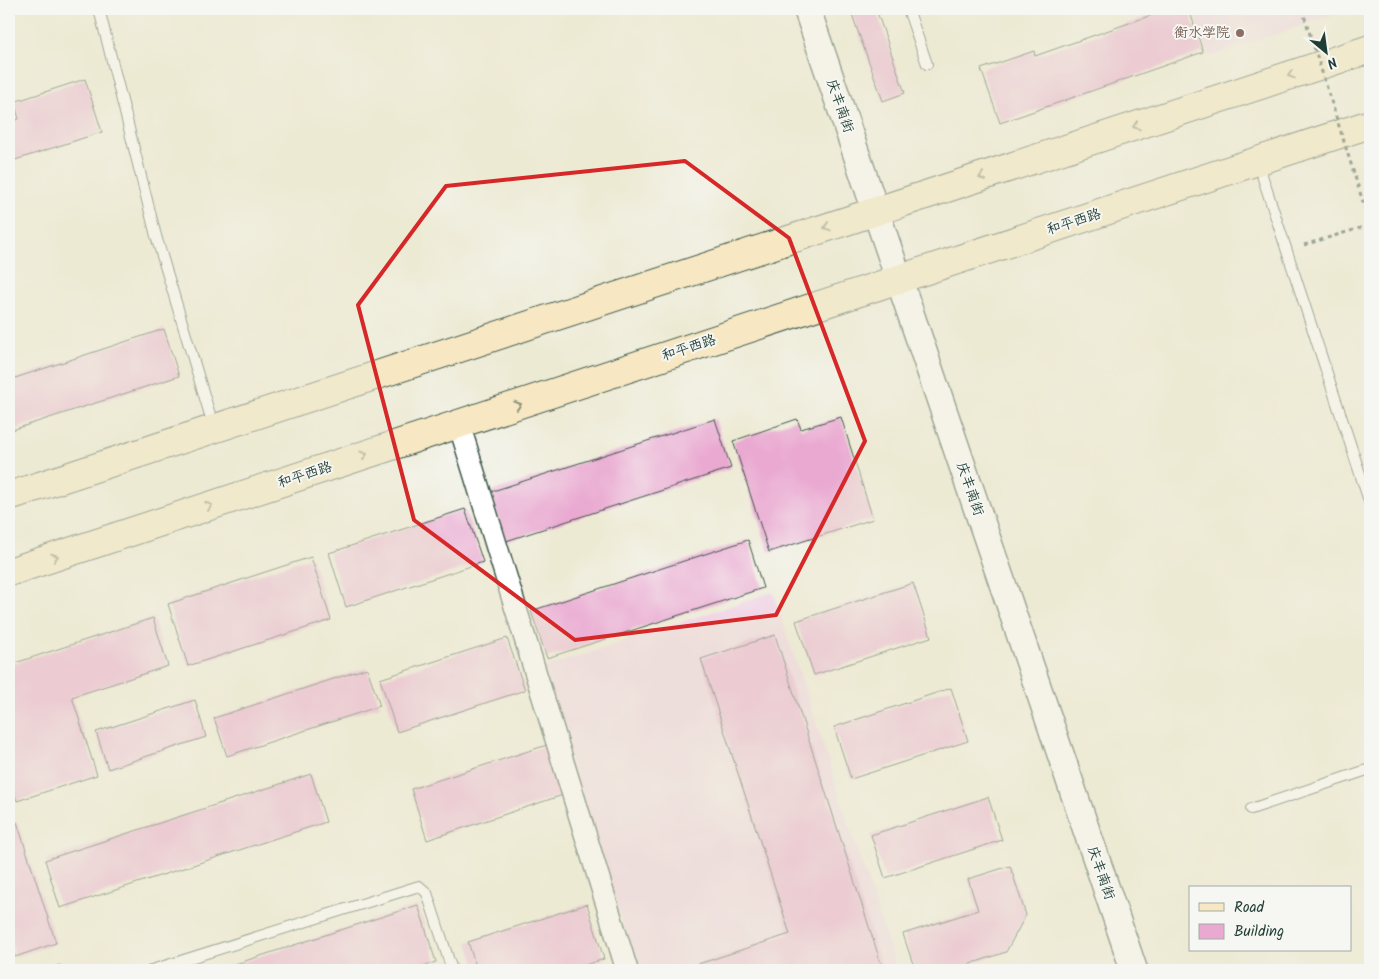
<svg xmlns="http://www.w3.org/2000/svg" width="1379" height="979" viewBox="0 0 1379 979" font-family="Kalam,'LXGW WenKai TC',sans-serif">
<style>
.built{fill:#f0d0e5}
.building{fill:#eaa9d1}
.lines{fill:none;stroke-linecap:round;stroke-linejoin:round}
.service-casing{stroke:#3e574c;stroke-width:12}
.minor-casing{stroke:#3e574c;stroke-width:24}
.tertiary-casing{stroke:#3e574c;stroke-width:29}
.secondary-casing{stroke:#3e574c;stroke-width:30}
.path{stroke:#3e574c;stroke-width:3;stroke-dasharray:4 4;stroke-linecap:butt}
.service{stroke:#fff;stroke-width:10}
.minor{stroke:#fff;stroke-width:21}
.tertiary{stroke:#fff;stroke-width:26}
.secondary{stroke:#f7e8c3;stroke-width:28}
.path-bridge{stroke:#3e574c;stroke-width:3;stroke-dasharray:4 4;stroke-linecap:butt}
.oneway{stroke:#8b927c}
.marked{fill:none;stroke:#d62828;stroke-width:4;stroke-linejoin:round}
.education-dot{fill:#8d6e63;stroke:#f6f6f2;stroke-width:2}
.labels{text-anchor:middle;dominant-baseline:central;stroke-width:4;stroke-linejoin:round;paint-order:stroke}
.education-label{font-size:14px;fill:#785e54;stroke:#f6f6f2;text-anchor:end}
.street-label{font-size:14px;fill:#1f3d34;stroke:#f6f6f2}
</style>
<rect width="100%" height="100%" fill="#f6f6f2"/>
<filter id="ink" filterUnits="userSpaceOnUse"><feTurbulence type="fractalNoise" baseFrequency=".02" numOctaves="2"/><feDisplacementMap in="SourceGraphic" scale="10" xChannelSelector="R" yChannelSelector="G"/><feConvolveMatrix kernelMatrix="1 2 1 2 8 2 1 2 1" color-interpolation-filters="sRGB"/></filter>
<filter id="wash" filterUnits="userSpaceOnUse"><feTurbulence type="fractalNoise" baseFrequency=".0096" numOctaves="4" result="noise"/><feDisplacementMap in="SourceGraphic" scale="20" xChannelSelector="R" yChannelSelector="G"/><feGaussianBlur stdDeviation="1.12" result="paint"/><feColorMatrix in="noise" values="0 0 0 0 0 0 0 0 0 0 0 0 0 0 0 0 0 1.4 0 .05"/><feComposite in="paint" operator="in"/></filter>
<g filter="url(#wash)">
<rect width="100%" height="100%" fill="#edead4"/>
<path class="built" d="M1193,9H1350L1209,57Z
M773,592L897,970H638L540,669Z"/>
<g id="blocks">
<path class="building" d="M850,9H876L905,93L883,101Z
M1169,9H1189L1203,52L1000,123L981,69L1034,51L1035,56Z
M85,79L102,132L9,162V122L19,119L14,102Z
M164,329L179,376L9,431V380Z
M841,417L873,519L769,552L733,441L797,419L801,429Z
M715,419L731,468L506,541L490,492Z
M465,509L483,562L346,607L329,553Z
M748,540L763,588L547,658L531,611Z
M311,557L331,620L188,666L168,604Z
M913,583L931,637L814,675L796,621Z
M153,618L168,666L72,697L97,775L17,801L9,776V665Z
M775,635L883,970H680L790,934L701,659Z
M507,638L525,690L397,732L380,679Z
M367,668L380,706L227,756L214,718Z
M951,688L968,741L851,779L834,727Z
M195,700L206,737L108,769L96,732Z
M547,745L563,795L427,840L411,789Z
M311,774L326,822L60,908L45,860Z
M988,797L1002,840L885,878L871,835Z
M17,822L56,943L15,957L9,937V825Z
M1010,866L1026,915L1006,952L952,970H915L903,934L978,910L968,879Z
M587,904L604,959L569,970H477L468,942Z
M418,905L436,962L410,970H217Z
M60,965L62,970H45Z"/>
</g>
</g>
<g filter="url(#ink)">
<use href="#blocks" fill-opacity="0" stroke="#3e574c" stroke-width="1"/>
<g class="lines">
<g class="service-casing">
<path id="service" d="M99,9L156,236L214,428
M908,9L927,64
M1258,163L1370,504
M1251,809L1370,769
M152,970L419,886L427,893L452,970"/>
</g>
<g class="minor-casing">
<path id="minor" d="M459,424L627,970"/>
</g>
<g class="tertiary-casing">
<path id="tertiary" d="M807,9L1134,970"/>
</g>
<g class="secondary-casing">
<path id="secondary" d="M9,496L1370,49
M9,572L1370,124"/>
</g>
<path class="path" d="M1304,245L1370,225"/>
<use href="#service" class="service"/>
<use href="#minor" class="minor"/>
<use href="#tertiary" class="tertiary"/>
<use href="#secondary" class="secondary"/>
<path class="path-bridge" d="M1302,9L1370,224"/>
</g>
<defs><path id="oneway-chevron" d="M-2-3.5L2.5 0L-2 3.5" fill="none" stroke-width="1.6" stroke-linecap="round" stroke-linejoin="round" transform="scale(1.25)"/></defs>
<g class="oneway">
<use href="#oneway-chevron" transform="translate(1291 75) rotate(162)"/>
<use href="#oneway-chevron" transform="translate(1136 126) rotate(162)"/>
<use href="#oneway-chevron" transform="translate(982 177) rotate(162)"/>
<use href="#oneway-chevron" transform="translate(827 227) rotate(162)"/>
<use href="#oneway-chevron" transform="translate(518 405) rotate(-18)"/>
<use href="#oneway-chevron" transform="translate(364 455) rotate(-18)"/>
<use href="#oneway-chevron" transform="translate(209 506) rotate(-18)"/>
<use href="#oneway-chevron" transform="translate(55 557) rotate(-18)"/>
</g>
</g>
<path d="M0 0H1379V979H0ZM685,161L789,238L865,441L776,615L575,640L414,520L358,305L446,186Z" fill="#edead4" fill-opacity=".55" fill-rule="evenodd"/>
<path class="marked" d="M685,161L789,238L865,441L776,615L575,640L414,520L358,305L446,186Z"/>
<circle class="education-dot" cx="1240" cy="33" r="5"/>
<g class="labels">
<g class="education-label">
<text x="1230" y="33">衡水学院</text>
</g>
<g class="street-label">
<text transform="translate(840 106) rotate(71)">庆丰南街</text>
<text transform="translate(1074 222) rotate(-18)">和平西路</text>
<text transform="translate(689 348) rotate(-18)">和平西路</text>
<text transform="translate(305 475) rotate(-18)">和平西路</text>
<text transform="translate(970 489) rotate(71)">庆丰南街</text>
<text transform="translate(1101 873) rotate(71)">庆丰南街</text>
</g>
</g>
<rect width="1379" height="979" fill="none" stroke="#f6f6f2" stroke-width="30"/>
<rect x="1189" y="886" width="162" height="65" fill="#f6f6f2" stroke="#a0aca6"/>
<rect x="1199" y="903" width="25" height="8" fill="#f7e8c3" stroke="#a0aca6"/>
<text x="1234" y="912" font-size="15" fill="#1f3d34">Road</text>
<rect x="1199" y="924" width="25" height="15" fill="#eaa9d1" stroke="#a0aca6"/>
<text x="1234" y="936" font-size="15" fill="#1f3d34">Building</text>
<g transform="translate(1326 52) rotate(151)" stroke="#f6f6f2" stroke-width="4" paint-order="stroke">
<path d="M0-4L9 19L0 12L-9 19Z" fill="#1f3d34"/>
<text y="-8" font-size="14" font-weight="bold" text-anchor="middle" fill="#1f3d34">N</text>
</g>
</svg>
